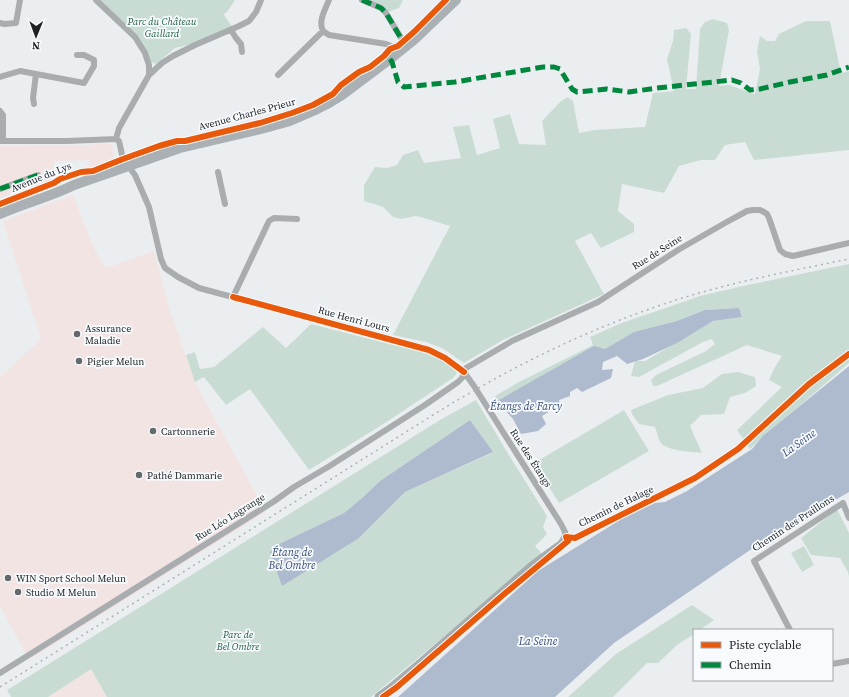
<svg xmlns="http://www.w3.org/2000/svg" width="849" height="697" viewBox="0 0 849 697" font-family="'Source Serif 4',serif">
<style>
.commercial{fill:#f2e4e3}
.green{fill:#c9dcd4;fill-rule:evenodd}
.water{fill:#aebace}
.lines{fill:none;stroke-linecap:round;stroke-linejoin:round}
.street{stroke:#a9adb0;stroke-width:6}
.secondary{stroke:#a7adaf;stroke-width:9}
.primary{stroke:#aab0b4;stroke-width:10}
.rail{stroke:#aeb1b3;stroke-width:1.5;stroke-dasharray:2 4;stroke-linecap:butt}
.quiet{stroke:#00873e;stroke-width:5;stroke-dasharray:10 5;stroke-linecap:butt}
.cycleway-casing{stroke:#f7fbfe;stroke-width:8}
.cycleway{stroke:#e8590c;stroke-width:6}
.poi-dot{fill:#66696b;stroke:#f7fbfe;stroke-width:1.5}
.labels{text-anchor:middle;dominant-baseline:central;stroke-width:3.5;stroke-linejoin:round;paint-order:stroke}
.park-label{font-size:10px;font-style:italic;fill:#266046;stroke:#f7fbfe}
.street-label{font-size:10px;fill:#1f2123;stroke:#f7fbfe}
.poi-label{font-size:10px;fill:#1f2123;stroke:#f7fbfe;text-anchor:start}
.water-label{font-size:11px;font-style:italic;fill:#374d76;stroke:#f7fbfe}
</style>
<rect width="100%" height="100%" fill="#ebeef0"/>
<path class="commercial" d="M94,143L112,144L114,156V159L113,161L93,169L90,168L89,165V160L54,161V166L51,180L0,198V146L93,145Z
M73,195L94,248L106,268L154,251L170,310L195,382L266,512L29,660L0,606V377L41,339L3,221Z
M91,669L107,697H48Z"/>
<path class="green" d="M99,0H235L227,12L224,14V15L233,28L204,41L175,48L156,64L151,62L148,54Z
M367,0H403L399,8L388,12Z
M713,19L727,23L729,30L719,86L729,85L755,94L760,69L757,51L760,36L767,41H775L779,34L806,21H830L841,73L849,71V150L754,160L745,142L725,145L715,160H701L679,166L664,193L622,184L618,211L634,224V232L601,248L591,233L575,241L604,294L503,340L464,363L442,348L426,342L393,335L450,226L424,218L416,216L401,219L393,217L383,207L364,201V185L375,167L387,168L397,165L403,155L418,150L424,163L461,158L453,127L469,125L477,155L500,148L493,119L510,114L519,144L546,145L542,121L561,101L568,97L573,101L579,133L594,130L645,127L653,93L674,91L667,59L673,41L674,30L686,28L691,34L686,89H696L700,29L705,22Z
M849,264V363L750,449L737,430L782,387L769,380L775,367L782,356L747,345L657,386H653L651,380L656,375L706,351L715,344L712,339L703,342L639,377L631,376L635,361H645L713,321L742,317L739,308L705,310L677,321L635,332L605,349L594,347L497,401L495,396L519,382L593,345L590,337L619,324L645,315L700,296L743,286Z
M311,324L428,354C438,354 451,365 457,373L453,378L385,423L309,470L250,389L226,405L204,377L195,382L186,355L195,352L200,369L214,367L263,327L286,348Z
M738,372L755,377L756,386L745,393L730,397L724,414L701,415L690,426L702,453C692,452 668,451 661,443C658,439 657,432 655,427L639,424L632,414L631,410L668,395L703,388L722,374Z
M476,400L504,447L547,516L543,527L547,534L535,546L543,555L371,697H107L91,669L48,697H11L7,690L440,420ZM470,420L492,453L405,492L359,538L270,552L277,545L344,513L362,498L380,481Z
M624,410L649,451L559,503L534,463Z
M837,509L849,533V577L848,572L840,558L811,555L801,538Z
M804,546L814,565L802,572L791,553Z
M692,605L714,620L700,630H694V634L677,645L658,663H647L613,697H568L616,654Z"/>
<path class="water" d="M739,308L742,317L713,321L677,343L643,359L627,364L617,356L603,362L602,370L613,369L611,378L582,392L577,388L570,392V396L559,400L560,405L542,416L546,424L538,431L521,434L513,419L497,401L594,346L605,349L634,332L677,321L705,310Z
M849,366V492L753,548L614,643L555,697H398L538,571L620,520L655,503L665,502L687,491L752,449L763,436Z
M470,420L493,452L405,492L359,538L282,586L270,552L277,545L344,513L362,498L380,481Z"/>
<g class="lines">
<path class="street" d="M96,0L135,37L145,53L149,65V75L119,128L116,139
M329,0C325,10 318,21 323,31L329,35L386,44L394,47L399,52
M362,0L381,8L386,13L406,46
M0,23L4,24L16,23L20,0
M231,30L236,38L241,44L242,52
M36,74L84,83L94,66V60L84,55H77
M149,75L162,63L173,56L195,45L239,26L249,21L256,12L261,0
M278,75L323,31
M0,77L20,71L36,74L33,98L34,104
M0,111L3,115V141
M116,139L119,141L123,159L135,175L149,207L161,259L165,268L178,277L199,288L429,350L445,358L464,372L474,386L561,524L565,532L566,537L575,538L695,478L738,449L809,384L849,354
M0,141H67L116,139
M218,172L225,204
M0,189L38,175
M233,297L269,221L274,218L297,219
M790,630L754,561L843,503L849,518
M832,664L849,661
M0,673L273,502L294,487L328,467L425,405L458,382L462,378L466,368L512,341L598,302L678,250L725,223L747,211L753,210H760L764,212L767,214L769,218L780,250L785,254L793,256L849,243"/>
<path class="secondary" d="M379,697L390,689L422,662L532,566L562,544L566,537"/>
<path class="primary" d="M0,214C24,203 50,197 74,185L180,148L265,128L290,121L313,111L329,103L342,95L390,59L416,38L456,0"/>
<path class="rail" d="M0,687L441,410C515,365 592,327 676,300C732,282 791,271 849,259"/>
<path class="quiet" d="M362,0L381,8L386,13L405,45
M390,59L392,62L398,82L404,87L455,82L543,67H554L560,69L572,89L577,92L607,89L629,92L657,88L732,80L741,83L750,90L760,89L790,82L827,75L849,67
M0,189L38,175"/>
<g class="cycleway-casing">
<path id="cycleway" d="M0,204L54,183L60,179L81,172L93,171L123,159L159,146L177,141H185L260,123L292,113L313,105L333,94L341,85L359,72L370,67L384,56L390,49L398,46L415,31L446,0
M233,297L429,350L445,358L464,372
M383,697L397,687L503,595L568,541L566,537L575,538L695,478L738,449L809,384L849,354"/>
</g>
<use href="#cycleway" class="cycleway"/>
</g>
<g class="poi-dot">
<circle cx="77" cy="334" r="4"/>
<circle cx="79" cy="361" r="4"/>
<circle cx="153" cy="431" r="4"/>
<circle cx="139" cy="475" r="4"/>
<circle cx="8" cy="578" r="4"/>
<circle cx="18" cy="592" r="4"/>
</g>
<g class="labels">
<g class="park-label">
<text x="162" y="21">Parc du Château<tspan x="162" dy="12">Gaillard</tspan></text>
<text x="238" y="634">Parc de<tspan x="238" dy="12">Bel Ombre</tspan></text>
</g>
<g class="street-label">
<text transform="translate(247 114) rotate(-15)">Avenue Charles Prieur</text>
<text transform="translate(41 177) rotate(-22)">Avenue du Lys</text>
<text transform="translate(657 252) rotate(-32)">Rue de Seine</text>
<text transform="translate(354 319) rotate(15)">Rue Henri Lours</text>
<text transform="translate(531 458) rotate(57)">Rue des Étangs</text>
<text transform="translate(616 506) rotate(-26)">Chemin de Halage</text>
<text transform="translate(230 517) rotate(-32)">Rue Léo Lagrange</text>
<text transform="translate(793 523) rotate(-33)">Chemin des Praillons</text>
</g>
<g class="poi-label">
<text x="85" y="328">Assurance<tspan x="85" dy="12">Maladie</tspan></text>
<text x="87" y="361">Pigier Melun</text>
<text x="161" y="431">Cartonnerie</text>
<text x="147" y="475">Pathé Dammarie</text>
<text x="16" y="578">WIN Sport School Melun</text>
<text x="26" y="592">Studio M Melun</text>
</g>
<g class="water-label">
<text x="526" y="406">Étangs de Farcy</text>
<text transform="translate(799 443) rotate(-36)">La Seine</text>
<text x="292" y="552">Étang de<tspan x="292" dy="13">Bel Ombre</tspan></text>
<text x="538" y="641">La Seine</text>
</g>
</g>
<rect x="693" y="629" width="140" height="52" fill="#f7fbfe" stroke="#a1a4a6"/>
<rect x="701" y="642" width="20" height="6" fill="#e8590c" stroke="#a1a4a6"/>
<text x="729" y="649" font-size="12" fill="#1f2123">Piste cyclable</text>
<rect x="701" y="662" width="20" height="6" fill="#00873e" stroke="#a1a4a6"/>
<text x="729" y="669" font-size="12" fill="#1f2123">Chemin</text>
<g transform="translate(36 36) rotate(181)" stroke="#f7fbfe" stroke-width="3" paint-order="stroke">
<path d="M0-3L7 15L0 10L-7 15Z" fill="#1f2123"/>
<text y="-6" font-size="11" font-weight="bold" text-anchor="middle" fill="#1f2123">N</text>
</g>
</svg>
